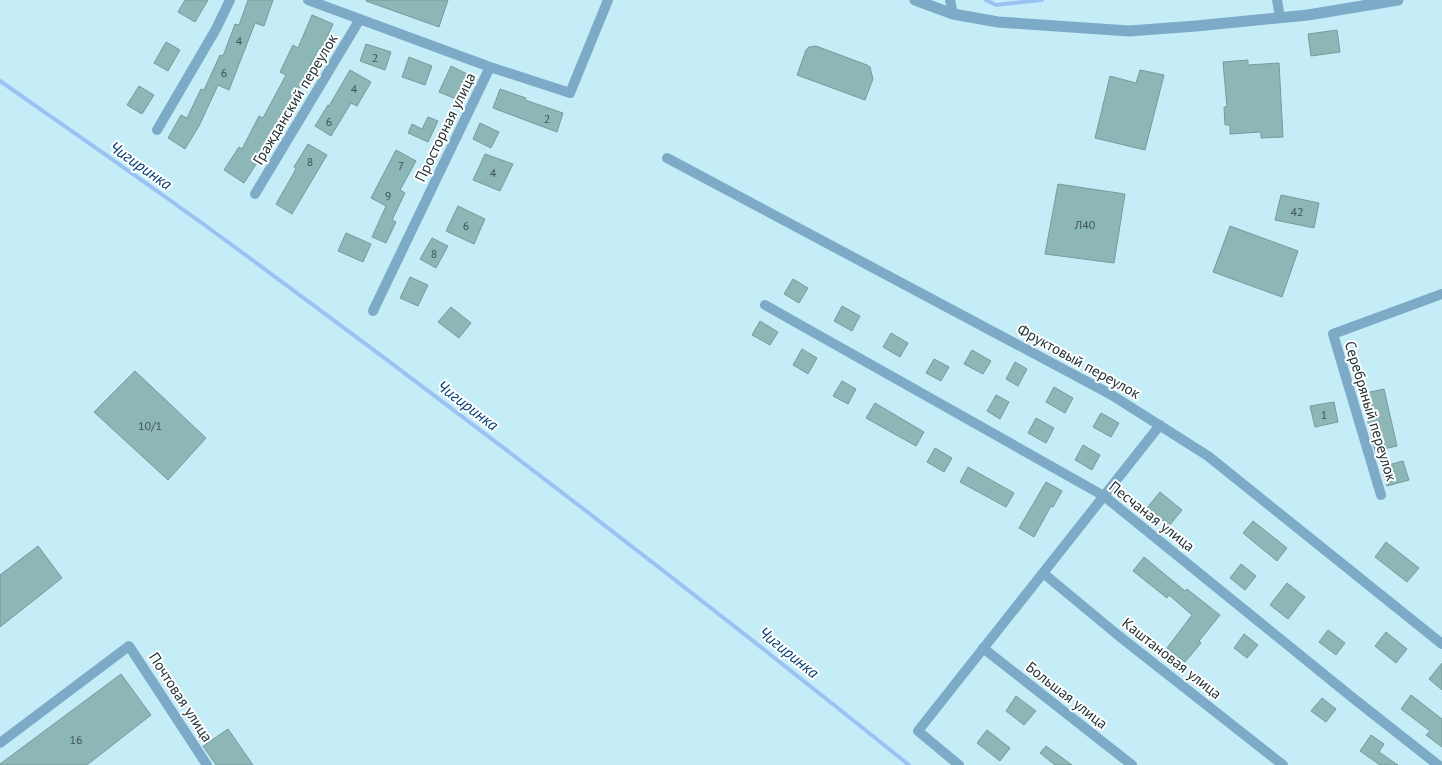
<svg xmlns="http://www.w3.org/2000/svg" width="1442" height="765" viewBox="0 0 1442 765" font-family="'PT Sans',sans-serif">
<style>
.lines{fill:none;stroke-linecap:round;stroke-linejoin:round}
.stream{stroke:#9ac2f2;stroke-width:4}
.building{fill:#8db6b7;stroke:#749c9d}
.minor{stroke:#7dabc7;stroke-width:10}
.tertiary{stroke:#7dabc7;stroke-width:11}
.labels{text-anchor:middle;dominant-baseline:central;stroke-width:4;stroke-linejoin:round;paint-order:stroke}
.number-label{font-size:12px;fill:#3e5458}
.street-label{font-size:15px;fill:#243438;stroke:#fff}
.water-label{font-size:16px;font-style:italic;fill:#043e76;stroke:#fff}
</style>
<rect width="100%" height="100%" fill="#c5edf8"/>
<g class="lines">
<path class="stream" d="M986,0L996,5L1042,0
M0,81C70,130 141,179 210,229C447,402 680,581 909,765"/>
</g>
<path class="building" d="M185,0H208L195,22L178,12Z
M248,0H273L264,26L255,23L229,90L218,85L199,126L185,149L168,138L181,115L187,118L201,89L204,90L220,55L223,56L235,24L239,25Z
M366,0H448L439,27L366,1Z
M312,15L333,24L322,49L319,48L285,117H283L264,152L244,183L224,170L239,147L242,149L259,116L263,118L286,75L280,72L293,45L298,48Z
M1337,30L1340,52L1311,56L1308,34Z
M166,42L180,50L168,71L154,63Z
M366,44L391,52L385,70L360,61Z
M816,46L867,65L870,67L873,79L865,100L797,75L806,50L809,47Z
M409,57L432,66L425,85L402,77Z
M1248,60V65L1279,63L1283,137L1261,138V132L1230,134V125H1225L1224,107H1227L1223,62Z
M451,66L467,74L456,99L439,92Z
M350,70L371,82L357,106L351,103L331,136L315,126L328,105L329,106Z
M1140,70L1164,75L1145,150L1095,138L1110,76L1136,83Z
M139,86L154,95L142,114L127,105Z
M500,89L526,98L525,100L563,113L557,132L493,108Z
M428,117L438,121L428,142L408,133L412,124L422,129Z
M480,123L499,132L491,148L473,139Z
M308,144L327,155L292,214L276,204L296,169L294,167Z
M396,150L416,161L400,190L405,193L392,220L396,222L386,243L372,237L386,206L371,198Z
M485,154L513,164L500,191L473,180Z
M1058,184L1125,194L1114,263L1045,254Z
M1281,195L1319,203L1314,228L1275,220Z
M458,206L485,219L474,244L446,231Z
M1230,226L1298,251L1282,297L1213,272Z
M346,233L371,244L363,262L338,251Z
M432,238L448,246L436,268L420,259Z
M410,277L428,285L418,306L400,298Z
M793,279L808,288L799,303L784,294Z
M842,306L860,316L852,331L834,321Z
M451,307L471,323L459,338L438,322Z
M760,321L778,332L770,345L752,335Z
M891,333L908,343L900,357L883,347Z
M802,349L817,358L808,374L793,365Z
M972,350L991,361L983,374L964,364Z
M934,359L949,367L941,381L926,373Z
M1015,362L1027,369L1018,386L1006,379Z
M135,371L206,438L168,480L94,412Z
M842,381L856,389L848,404L833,396Z
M1054,387L1073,398L1065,413L1046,402Z
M1384,389L1397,446L1375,451L1361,394Z
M996,395L1009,402L1000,419L987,411Z
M1334,402L1338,422L1315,427L1310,406Z
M875,403L924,432L916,446L866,418Z
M1101,413L1119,423L1111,437L1093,427Z
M1036,418L1054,428L1046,443L1028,433Z
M1083,445L1100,455L1092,470L1075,460Z
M935,448L952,458L944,472L927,462Z
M1403,461L1409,480L1387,486L1381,467Z
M968,467L1014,493L1006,507L960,482Z
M1046,482L1062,491L1053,507L1051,506L1034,537L1019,528Z
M1160,492L1182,510L1169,526L1147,508Z
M1253,521L1287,548L1277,561L1243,533Z
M1386,542L1419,568L1407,582L1375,557Z
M38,546L62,578L0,627V575Z
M1144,557L1185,591L1187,589L1220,615L1199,641L1201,643L1185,662L1167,648L1192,615L1169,595L1167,598L1133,571Z
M1241,564L1256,576L1245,590L1230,578Z
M1287,583L1305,597L1288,619L1270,605Z
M1328,630L1345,643L1336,655L1319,642Z
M1386,632L1407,649L1396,663L1375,646Z
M1244,634L1258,645L1247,658L1234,648Z
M1442,663V690L1429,679Z
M121,674L151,715L87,765H0V764Z
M1411,695L1442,719V747L1426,735L1430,731L1401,709Z
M1016,696L1036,711L1024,725L1006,711Z
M1322,698L1336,709L1326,722L1311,711Z
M228,729L253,765H216L203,746Z
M987,730L1010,748L1000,761L977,743Z
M1371,735L1384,744L1379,752L1398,765H1380L1360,751Z
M1046,746L1057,754L1072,765H1055L1040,753Z"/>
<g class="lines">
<path class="minor" d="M308,0L490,67L570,93L608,0
M950,0L953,14
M1277,0L1280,17
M157,130L216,29L230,0
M667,158L1110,394L1208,456L1442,644
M255,194L360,19
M765,305L1104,496L1353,698L1438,765
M373,311L490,67
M1381,495L1333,334L1442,294
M1043,573L1119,636L1283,765
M983,648L1132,765
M0,743L129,646L207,765
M959,765L918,731L1160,425"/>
<path class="tertiary" d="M915,0L953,14L998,22L1129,31L1196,26L1308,15L1398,0"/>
</g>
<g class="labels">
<g class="number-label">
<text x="239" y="40">4</text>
<text x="375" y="57">2</text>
<text x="224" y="72">6</text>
<text x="354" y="88">4</text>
<text x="547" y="118">2</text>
<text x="329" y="121">6</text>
<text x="310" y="161">8</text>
<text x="401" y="165">7</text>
<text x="493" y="172">4</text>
<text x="388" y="195">9</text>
<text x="1297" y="211">42</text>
<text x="1085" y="224">Л40</text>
<text x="466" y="225">6</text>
<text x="434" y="253">8</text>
<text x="1324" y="414">1</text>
<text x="150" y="425">10/1</text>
<text x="76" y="739">16</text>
</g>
<g class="street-label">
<text transform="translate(295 99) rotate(-59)">Гражданский переулок</text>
<text transform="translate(445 127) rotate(-64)">Просторная улица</text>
<text transform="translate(1079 361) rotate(29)">Фруктовый переулок</text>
<text transform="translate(1371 411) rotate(73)">Серебряный переулок</text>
<text transform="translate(1152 516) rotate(38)">Песчаная улица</text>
<text transform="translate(1172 658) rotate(38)">Каштановая улица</text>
<text transform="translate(1067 695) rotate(38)">Большая улица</text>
<text transform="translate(181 697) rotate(57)">Почтовая улица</text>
</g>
<g class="water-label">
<text transform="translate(141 165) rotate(35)">Чигиринка</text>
<text transform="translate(468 405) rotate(37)">Чигиринка</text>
<text transform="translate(789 652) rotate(39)">Чигиринка</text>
</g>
</g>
</svg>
